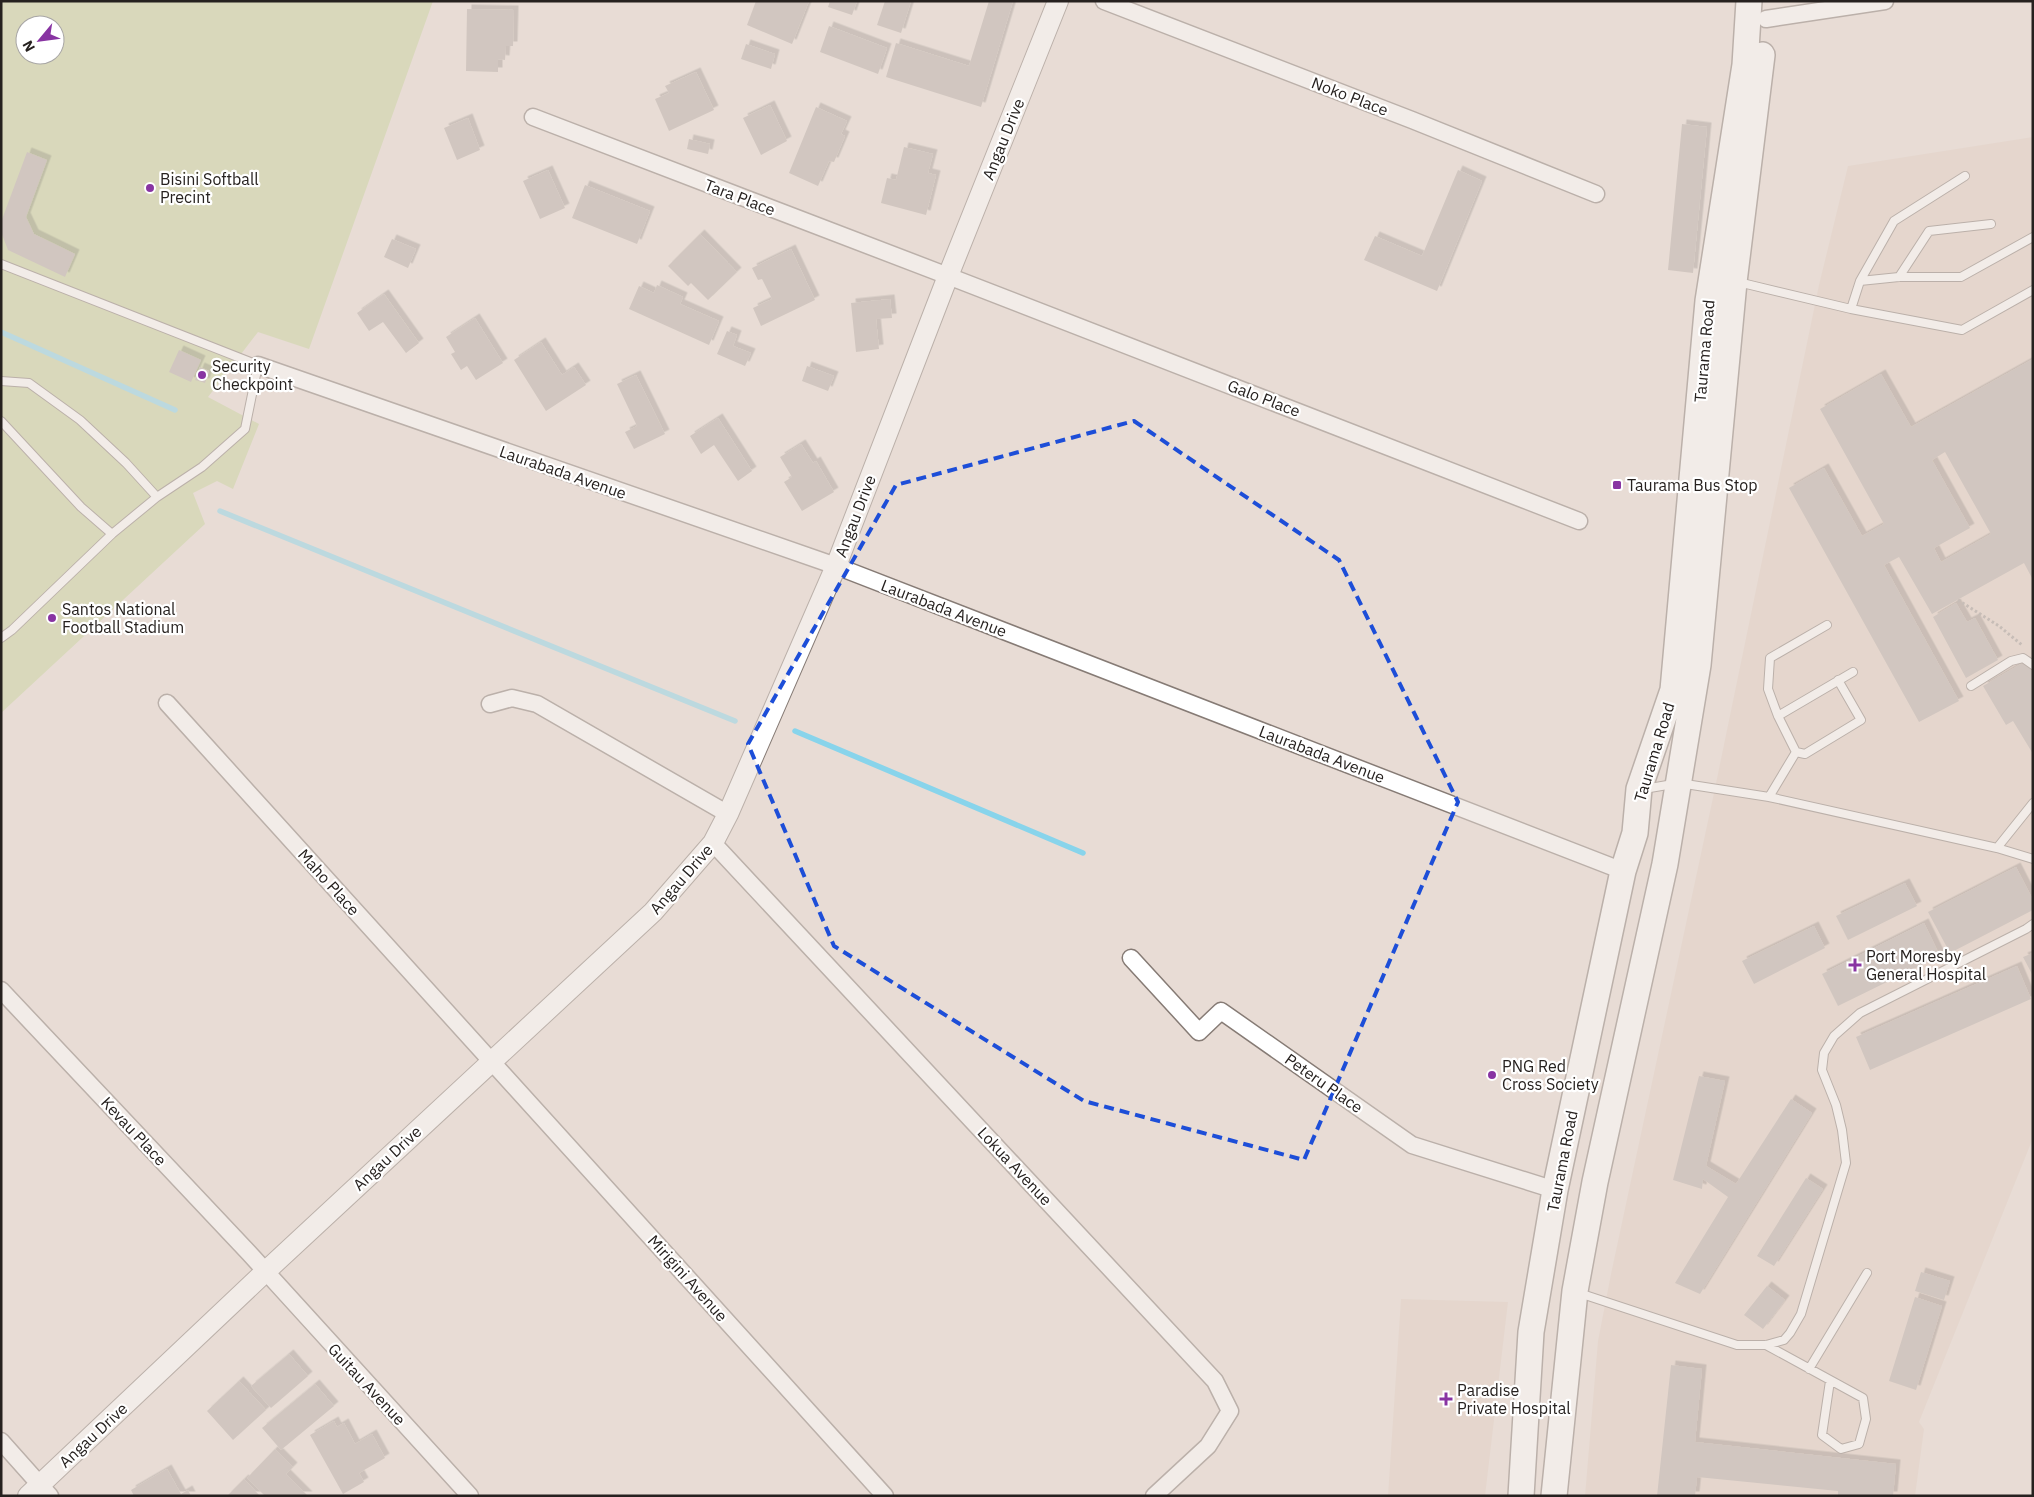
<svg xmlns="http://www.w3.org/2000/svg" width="2034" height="1497" viewBox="0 0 2034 1497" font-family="'IBM Plex Sans',sans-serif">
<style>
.built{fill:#e2cfc4}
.green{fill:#c7d39b;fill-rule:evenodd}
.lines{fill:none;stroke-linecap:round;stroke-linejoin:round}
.stream{stroke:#88d4eb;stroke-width:5.5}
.building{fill:#b7aca6;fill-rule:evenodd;filter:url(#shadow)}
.service-casing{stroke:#867b75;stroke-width:10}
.minor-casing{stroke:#867b75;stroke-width:19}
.tertiary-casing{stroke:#867b75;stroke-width:22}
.primary-casing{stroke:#867b75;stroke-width:28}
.path{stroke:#a09792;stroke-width:3;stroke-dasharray:2.5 2.5;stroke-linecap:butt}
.service{stroke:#fff;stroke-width:8}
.minor{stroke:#fff;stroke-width:16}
.tertiary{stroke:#fff;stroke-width:20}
.primary{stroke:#fff;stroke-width:25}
.marked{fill:none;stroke:#1d4ed8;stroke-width:4;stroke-dasharray:10 6;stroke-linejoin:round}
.poi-dot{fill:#8834a2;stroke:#fff;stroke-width:2}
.labels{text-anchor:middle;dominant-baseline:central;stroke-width:4.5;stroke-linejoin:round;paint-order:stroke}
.street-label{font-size:16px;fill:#26211f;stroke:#fff}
.poi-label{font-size:16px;fill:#26211f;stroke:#fff;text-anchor:start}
</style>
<defs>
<filter id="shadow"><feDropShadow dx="4.5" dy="-4.5" stdDeviation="0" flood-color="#0004"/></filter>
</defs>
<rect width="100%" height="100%" fill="#e8dcd5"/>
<path class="built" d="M2033,137V1138L1919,1422L1924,1429L1915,1496H1585L1598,1341L1611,1274L1714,793L1819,285L1848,166Z
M1401,1299L1508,1302L1485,1496H1388Z"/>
<path class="green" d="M1,1H433L309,349L258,332L208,397L259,424L233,489L217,481L193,493L205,524L1,713ZM25,25H55V55H25Z"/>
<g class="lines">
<path class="stream" d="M1,332L175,410
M220,511L735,721
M795,731L1083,853"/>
</g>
<path class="building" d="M756,1H809L792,44L747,25Z
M830,1H857L852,15L828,7Z
M885,1H911L901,33L877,25Z
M989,1H1013L981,107L886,77L896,43L969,66Z
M467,9L514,10L513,46H506L505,60L498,59V72L466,71Z
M829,26L887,48L878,74L820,52Z
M746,44L775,54L771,69L741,59Z
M696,72L714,110L669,131L655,99L669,93L665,86Z
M770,105L787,141L761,155L743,118Z
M816,107L847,121L841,134L845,136L834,162L829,161L818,186L789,173Z
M468,118L480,150L457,160L444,128Z
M1682,124L1707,127L1693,273L1668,270Z
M689,139L710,144L708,154L687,149Z
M904,147L933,154L928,173L936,175L926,215L881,203L887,178L896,180Z
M27,152L47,160L26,217L34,234L75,254L65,277L8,250L1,232V222Z
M548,170L565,208L540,219L523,181Z
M1458,170L1482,181L1437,291L1364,260L1375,236L1422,256Z
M585,185L650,211L637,244L572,218Z
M700,234L737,272L708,300L691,283L688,286L668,266Z
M392,239L416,249L408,268L384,257Z
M791,249L815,300L761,326L753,308L772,299L762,279L758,280L752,268Z
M657,285L683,297L680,304L719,321L709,345L629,309L639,286L654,293Z
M384,294L419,343L406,353L383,322L369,331L357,313Z
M890,299L892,318L876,319L879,349L856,352L851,303Z
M475,318L503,363L476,380L467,366L461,370L451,354L455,352L446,337Z
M727,331L737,335L733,346L751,353L745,366L717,354Z
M541,342L562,375L574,367L586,385L546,411L514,360Z
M179,350L201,360L191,382L169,372Z
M2033,359V580L2024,563L1932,614L1899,557L1884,565L1959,701L1919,722L1789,488L1824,468L1862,536L1884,524L1820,409L1881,374L1911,427ZM1945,452L1991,534L1941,562L1934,548L1970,528L1932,460Z
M807,366L834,376L828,391L802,381Z
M200,367L209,371L205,383L195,380Z
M636,375L665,434L634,449L625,432L637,426L617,384Z
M718,418L752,471L738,481L714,445L701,454L690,436Z
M801,444L813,463L816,461L834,492L802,511L784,482L792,477L780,457Z
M1956,603L1967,622L1975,618L1998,660L1966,678L1933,617Z
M2026,661L2033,674V754L2013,721L2006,725L1983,686Z
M2016,867L2033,900V910L1950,953L1928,912Z
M1905,883L1917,906L1848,940L1836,916Z
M1924,923L1940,956L1838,1006L1822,974Z
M1814,926L1825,948L1754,984L1742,961Z
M2033,953V976L2023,957Z
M2017,966L2031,999L1870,1070L1856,1037Z
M1699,1076L1725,1081L1706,1166L1736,1184L1791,1099L1812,1113L1700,1294L1675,1283L1728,1197L1703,1179L1702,1189L1673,1180Z
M1806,1178L1823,1189L1774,1266L1757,1256Z
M1921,1272L1950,1281L1944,1300L1915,1291Z
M1767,1286L1785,1300L1763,1329L1744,1315Z
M1915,1297L1942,1306L1916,1390L1889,1381Z
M289,1354L308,1376L271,1408L251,1386Z
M1671,1365L1702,1369L1695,1442L1896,1464L1893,1496H1838V1491L1697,1477L1695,1496H1657Z
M239,1381L266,1410L233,1440L207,1411Z
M315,1384L334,1406L281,1450L262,1428Z
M334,1421L337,1427L344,1423L355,1444L372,1434L385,1458L359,1473L364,1482L343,1494L310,1435Z
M275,1449L293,1467L286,1474L308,1496H265L247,1478Z
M167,1469L181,1494L188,1490L191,1496H134L131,1490Z
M244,1479L260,1496H227Z"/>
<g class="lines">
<g class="service-casing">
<path id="service" d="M1,264L258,365L245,429L202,467L157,497L112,534L12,630L1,638
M1899,277L1929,231L1991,224
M1860,281L1894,221L1965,176
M1738,282L1851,309L1962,330L2033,290
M1851,309L1860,281L1899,277H1961L2033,237
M1,381L29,383L80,420L126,463L157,497
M1,421L81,507L112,534
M1971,686L2011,661L2023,658L2033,665
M1778,716L1853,672
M1796,752L1805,754L1861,720L1838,680
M1644,789L1679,783L1769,797L1997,848L2033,859
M1769,797L1796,752L1778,716L1768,689L1770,658L1827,625
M1997,848L2033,803
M1579,1293L1737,1345H1766L1784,1340L1790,1333L1801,1314L1846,1163L1842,1130L1836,1105L1822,1070L1824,1053L1834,1036L1860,1013L2026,929L2033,924
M1766,1345L1863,1398L1866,1419L1859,1444L1841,1449L1822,1435L1830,1381
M1809,1369L1867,1273"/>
</g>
<g class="minor-casing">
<path id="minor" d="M1104,1L1412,120L1596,194
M1766,19L1885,1
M533,117L948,276L1579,521
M258,365L836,566L1623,871
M167,703L885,1496
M490,704L512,698L537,704L728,814
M713,843L1215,1381L1230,1411L1208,1446L1154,1496
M1131,958L1199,1032L1221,1011L1412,1145L1555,1190
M1,990L249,1253L470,1496
M1,1441L50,1496"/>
</g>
<g class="tertiary-casing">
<path id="tertiary" d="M28,1496L265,1272L653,912L713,843L728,814L836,566L948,276L1058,1"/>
</g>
<g class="primary-casing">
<path id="primary" d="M1521,1496L1531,1332L1555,1190L1623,871L1635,833L1639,789L1673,690L1708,301L1745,65L1749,1
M1554,1496L1575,1291L1595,1182L1665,864L1698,665L1734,282L1762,55"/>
</g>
<path class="path" d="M1958,600L1999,626L2022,645"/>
<use href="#service" class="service"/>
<use href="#minor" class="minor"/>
<use href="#tertiary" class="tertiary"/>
<use href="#primary" class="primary"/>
</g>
<path d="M0 0H2034V1497H0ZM1134,421L1339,560L1458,802L1304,1160L1084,1101L834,946L748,744L896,485Z" fill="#e8dcd5" fill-opacity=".55" fill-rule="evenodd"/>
<path class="marked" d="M1134,421L1339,560L1458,802L1304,1160L1084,1101L834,946L748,744L896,485Z"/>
<g class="poi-dot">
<circle cx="150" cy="188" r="5"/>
<circle cx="202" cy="375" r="5"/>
<rect x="1612" y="480" width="10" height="10" rx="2.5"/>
<circle cx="52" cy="618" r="5"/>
<path d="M1852.5 957.5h5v5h5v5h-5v5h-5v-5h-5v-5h5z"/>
<circle cx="1492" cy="1075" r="5"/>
<path d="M1443.5 1391.5h5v5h5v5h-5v5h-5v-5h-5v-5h5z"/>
</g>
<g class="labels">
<g class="street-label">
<text transform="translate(1350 96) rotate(21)">Noko Place</text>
<text transform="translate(1003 139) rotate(-68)">Angau Drive</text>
<text transform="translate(740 197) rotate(21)">Tara Place</text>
<text transform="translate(1704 351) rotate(-85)">Taurama Road</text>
<text transform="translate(1264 398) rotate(21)">Galo Place</text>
<text transform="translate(563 472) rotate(19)">Laurabada Avenue</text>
<text transform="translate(855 516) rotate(-69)">Angau Drive</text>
<text transform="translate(944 608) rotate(21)">Laurabada Avenue</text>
<text transform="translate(1654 752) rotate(-73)">Taurama Road</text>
<text transform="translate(1322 754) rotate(21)">Laurabada Avenue</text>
<text transform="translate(681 879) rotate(-49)">Angau Drive</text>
<text transform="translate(329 882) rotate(48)">Maho Place</text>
<text transform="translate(1324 1083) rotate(35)">Peteru Place</text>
<text transform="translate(134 1131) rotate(47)">Kevau Place</text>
<text transform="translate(387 1158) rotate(-43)">Angau Drive</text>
<text transform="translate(1562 1161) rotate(-79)">Taurama Road</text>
<text transform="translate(1015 1166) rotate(47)">Lokua Avenue</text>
<text transform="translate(688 1278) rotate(48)">Mirigini Avenue</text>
<text transform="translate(367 1384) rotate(47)">Guitau Avenue</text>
<text transform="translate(93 1435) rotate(-43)">Angau Drive</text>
</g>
<g class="poi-label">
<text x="160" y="179">Bisini Softball<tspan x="160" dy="18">Precint</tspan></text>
<text x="212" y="366">Security<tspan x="212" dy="18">Checkpoint</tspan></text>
<text x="1627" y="485">Taurama Bus Stop</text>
<text x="62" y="609">Santos National<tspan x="62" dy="18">Football Stadium</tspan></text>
<text x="1866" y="956">Port Moresby<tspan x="1866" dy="18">General Hospital</tspan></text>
<text x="1502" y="1066">PNG Red<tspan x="1502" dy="18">Cross Society</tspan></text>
<text x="1457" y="1390">Paradise<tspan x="1457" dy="18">Private Hospital</tspan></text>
</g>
</g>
<rect width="2034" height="1497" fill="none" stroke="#26211f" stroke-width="5"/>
<g transform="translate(40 40) rotate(241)"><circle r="24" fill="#ffffff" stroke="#a8a6a5"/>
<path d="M0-4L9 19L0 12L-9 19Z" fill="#8834a2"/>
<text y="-8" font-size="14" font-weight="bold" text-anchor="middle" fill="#26211f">N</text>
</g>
</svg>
